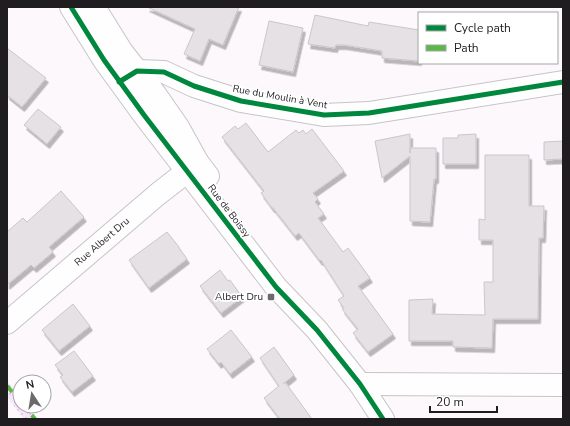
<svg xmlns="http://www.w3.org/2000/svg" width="570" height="426" viewBox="0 0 570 426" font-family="'Nunito Sans',sans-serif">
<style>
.grass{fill:url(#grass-dots)}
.building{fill:#e5e1e5;stroke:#cac7ca;filter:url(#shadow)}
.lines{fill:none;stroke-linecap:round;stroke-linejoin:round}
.street-casing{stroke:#c7c4c7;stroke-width:24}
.secondary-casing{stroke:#c7c4c7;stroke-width:24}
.street{stroke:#fffeff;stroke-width:22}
.secondary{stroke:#fffeff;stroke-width:22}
.quiet{stroke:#58b947;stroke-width:4;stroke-dasharray:8 4;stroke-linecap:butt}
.cycleway-casing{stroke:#fff;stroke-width:8}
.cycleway{stroke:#00873e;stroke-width:5}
.poi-dot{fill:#6d6a6e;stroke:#fff;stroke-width:1.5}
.labels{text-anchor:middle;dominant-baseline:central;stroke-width:3.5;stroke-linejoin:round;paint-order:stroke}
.street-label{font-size:10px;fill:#201d21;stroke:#fff}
.poi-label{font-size:10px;fill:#201d21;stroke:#fff;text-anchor:end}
</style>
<defs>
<pattern id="grass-dots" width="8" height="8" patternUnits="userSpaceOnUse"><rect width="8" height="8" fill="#fae6fc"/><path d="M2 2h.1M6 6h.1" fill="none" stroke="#d6c5d8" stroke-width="1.8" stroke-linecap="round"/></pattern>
<filter id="shadow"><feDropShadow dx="2.5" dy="4.5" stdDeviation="0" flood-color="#0004"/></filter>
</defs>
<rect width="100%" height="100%" fill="#fcf8fc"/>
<path class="grass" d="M7,381L20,397V406H27L38,419H24L7,397Z"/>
<path class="building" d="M147,7H239L223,45L209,39L200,61L184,54L195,29Z
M315,15L368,26L369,22L419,30V61L382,58V51L344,45H336L335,48L308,44Z
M269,21L303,28L293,72L259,65Z
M7,48L46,78L22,107L7,95Z
M38,109L61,127L47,144L24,125Z
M246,123L268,152L296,130L299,133L303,130L306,134L312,129L344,171L313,193L318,199L315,202L324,214L318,218L343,252L348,248L370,278L358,286L393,334L368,352L353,333L358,329L342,309L344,308L338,300L344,296L321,260L320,261L299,233L295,236L273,208H272L261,193L264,191L222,137L235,126L238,129Z
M410,134V153V148H436V179H434L430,222L410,221V156L382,178L375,141Z
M476,134V164H443V138H458V135Z
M563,141V159L544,160V142Z
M485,155H529V206H544L543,238H539L538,319H493L492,348L453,347V341H409V300L433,299L432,314L485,315L484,282H493V240H479V219L485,220Z
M61,191L84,217L49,247L53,252L34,268L31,265L7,285V232L23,218L27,222Z
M167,232L179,247V248L187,259L149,288L129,260Z
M220,270L228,281L230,280L242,297L221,313L200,286Z
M73,304L90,326L59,351L42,330Z
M231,330L252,357L230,374L221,362L219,364L207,349Z
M274,347L294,375L283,384L285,382L312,419H280L264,398L279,386L260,358Z
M74,351L93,376L72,392L60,377L63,375L55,365Z"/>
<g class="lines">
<g class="street-casing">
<g id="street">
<path d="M124,79L137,71L164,72L194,86L241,101L324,115L369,113L563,82"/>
<path id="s1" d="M7,323L158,194L198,163"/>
<path d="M360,384L563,385"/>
</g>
</g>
<g class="secondary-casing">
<path id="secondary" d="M71,7L104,60L144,115L276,287L317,330L360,384L383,419
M94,7L122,52L155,94L178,127L198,163L208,176"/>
</g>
<use href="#street" class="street"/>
<use href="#secondary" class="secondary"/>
<path class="quiet" d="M7,386L20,401
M24,406L35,419"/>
<g class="cycleway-casing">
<path id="cycleway" d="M71,7L104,60L144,115L276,287L317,330L360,384L383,419
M119,82L137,71L164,72L194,86L241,101L324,115L369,113L563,82"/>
</g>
<use href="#cycleway" class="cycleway"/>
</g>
<rect class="poi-dot" x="267" y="293" width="8" height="8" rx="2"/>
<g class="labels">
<g class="street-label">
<text transform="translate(280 97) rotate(10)">Rue du Moulin à Vent</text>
<text transform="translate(229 211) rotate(53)">Rue de Boissy</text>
<text stroke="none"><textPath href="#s1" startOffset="125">Rue Albert Dru</textPath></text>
</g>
<g class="poi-label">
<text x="263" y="297">Albert Dru</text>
</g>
</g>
<rect width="570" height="426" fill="none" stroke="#201d21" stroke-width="16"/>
<rect x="418" y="12" width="140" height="52" fill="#ffffff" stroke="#a6a5a6"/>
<rect x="426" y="25" width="20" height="6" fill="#00873e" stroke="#a6a5a6"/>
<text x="454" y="32" font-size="12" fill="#201d21">Cycle path</text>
<rect x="426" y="45" width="20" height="6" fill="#58b947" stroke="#a6a5a6"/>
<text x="454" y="52" font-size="12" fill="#201d21">Path</text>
<g transform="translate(32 394) rotate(348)"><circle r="19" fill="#ffffff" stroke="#a6a5a6"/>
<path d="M0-3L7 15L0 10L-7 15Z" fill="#6d6a6e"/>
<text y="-6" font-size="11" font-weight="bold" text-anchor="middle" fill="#201d21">N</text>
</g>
<path d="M430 406v6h67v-6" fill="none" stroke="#201d21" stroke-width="2"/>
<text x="436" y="406" font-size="12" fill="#201d21" stroke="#ffffff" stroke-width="3" paint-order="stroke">20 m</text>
</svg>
